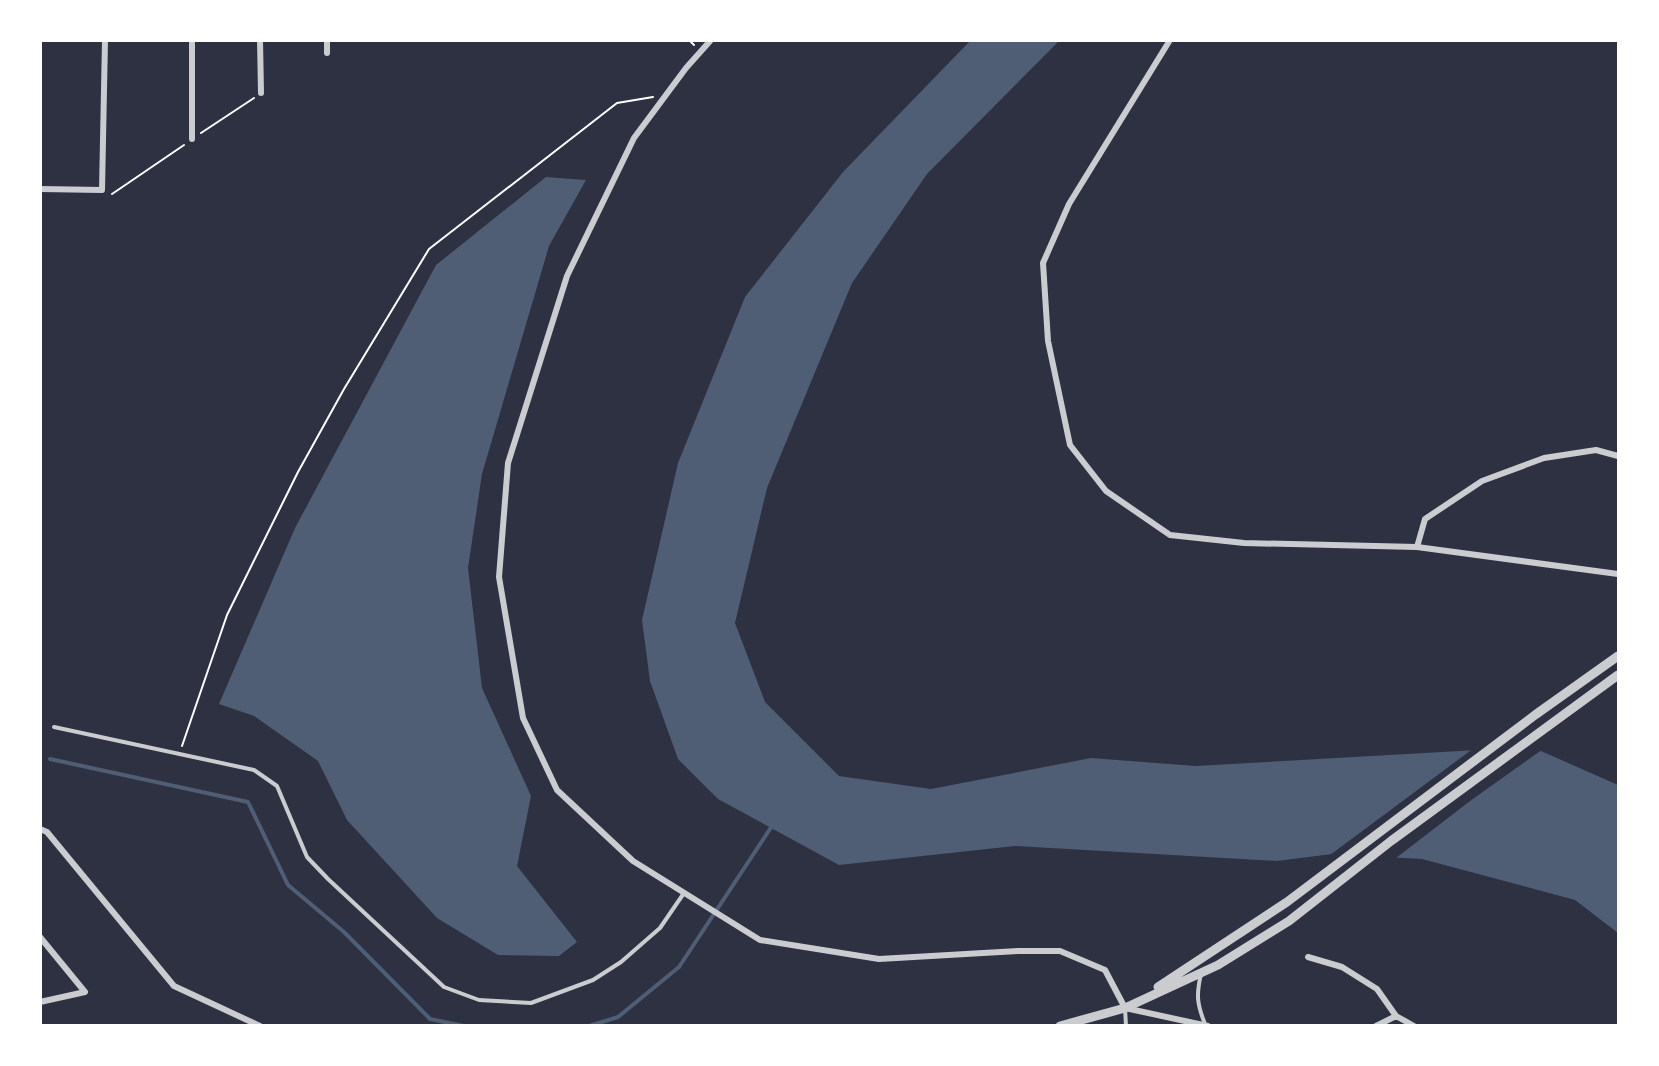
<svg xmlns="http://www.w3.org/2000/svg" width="1659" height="1066" viewBox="0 0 1659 1066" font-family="'Alegreya Sans',sans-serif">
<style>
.water{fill:#4f5d75}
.pier{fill:#2d3142}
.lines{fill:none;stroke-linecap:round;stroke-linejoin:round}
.stream{stroke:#4f5d75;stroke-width:4}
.path{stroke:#fff;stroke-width:2}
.service{stroke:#caccd0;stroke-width:4}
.minor{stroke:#caccd0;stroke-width:6}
.tertiary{stroke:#caccd0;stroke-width:9}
</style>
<rect width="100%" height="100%" fill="#2d3142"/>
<path class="water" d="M970,41H1059L927,174L852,283L767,488L735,623L765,702L839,776L931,789L1091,758L1196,766L1532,747L1618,785V933L1575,900L1422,859L1332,854L1277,861L1015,846L839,865L718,799L678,759L650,681L642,620L678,463L745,297L843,172Z
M546,177L586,180L549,246L482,474L468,568L482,688L531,796L517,866L577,942L559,956L498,955L437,918L347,820L318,761L254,716L219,704L295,528L436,265Z"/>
<path class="pier" d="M1532,744L1543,749L1470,801L1392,861L1326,858L1474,748Z"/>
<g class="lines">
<path class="stream" d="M50,759L248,802L288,885L344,932L430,1019L464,1026
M589,1026L618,1017L679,967L772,826"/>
<path class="path" d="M689,40L694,45
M201,133L254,98
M112,194L184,145
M182,746L227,615L298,472L344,389L429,249L617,103L653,97"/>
<path class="service" d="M54,727L254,770L277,786L307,857L328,879L444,987L479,1000L531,1003L593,980L621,962L660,928L684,893
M1201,974C1196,995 1197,1004 1205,1024
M1125,1008L1126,1026"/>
<path class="minor" d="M260,40L261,93
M327,40V53
M711,40L686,68L634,138L567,276L508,463L499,577L523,718L557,790L633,861L760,940L879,959L1018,951H1060L1105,970L1125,1008L1208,1026
M1170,40L1069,204L1043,263L1048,341L1070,445L1106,491L1170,535L1244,543L1417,547L1425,519L1482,481L1544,458L1596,450L1618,456
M192,139V40
M40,189L102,190L105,40
M1417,547L1618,574
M40,829L47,832L174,986L260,1026
M40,937L85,992L40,1002
M1308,957L1342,967L1377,989L1396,1016L1414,1026
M1376,1026L1396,1016"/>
<path class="tertiary" d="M1158,987L1287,902L1535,715L1618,656
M1060,1026L1125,1008L1218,965L1289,921L1391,841L1618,675"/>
</g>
<rect width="1659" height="1066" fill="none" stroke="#ffffff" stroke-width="84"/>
</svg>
